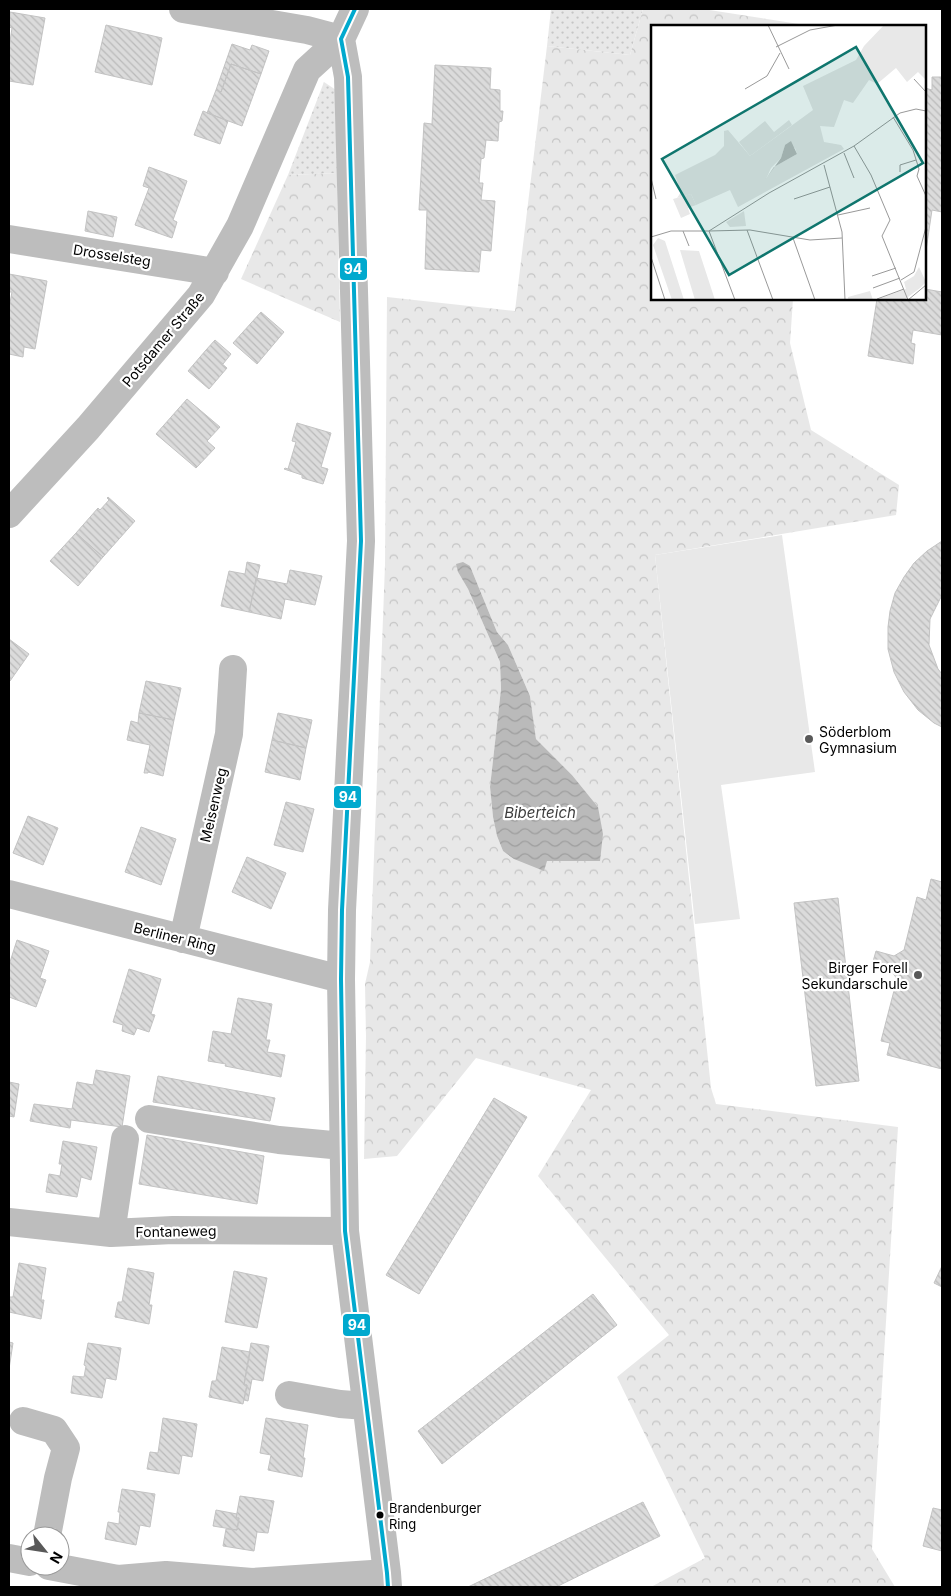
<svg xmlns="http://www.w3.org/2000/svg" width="951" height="1596" viewBox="0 0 951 1596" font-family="Inter,sans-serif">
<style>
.grass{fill:url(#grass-dots)}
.forest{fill:url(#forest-crowns);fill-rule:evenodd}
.green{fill:#e8e8e8}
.water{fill:url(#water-waves)}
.building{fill:url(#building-back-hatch);stroke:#c3c3c3}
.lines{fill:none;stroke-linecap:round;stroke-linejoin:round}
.minor{stroke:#bdbdbd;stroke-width:28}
.bus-1-casing{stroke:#fff;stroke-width:8}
.bus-1{stroke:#00a9ce;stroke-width:4}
.poi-dot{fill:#595959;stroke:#fff;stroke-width:2}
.bus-dot{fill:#000;stroke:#fff;stroke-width:2}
.labels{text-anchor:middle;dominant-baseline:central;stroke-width:4.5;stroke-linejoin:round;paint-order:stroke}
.bus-label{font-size:13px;fill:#000;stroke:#fff;text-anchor:start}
.street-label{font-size:14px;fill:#000;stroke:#fff}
.poi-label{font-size:14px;fill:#000;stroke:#fff;text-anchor:start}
.water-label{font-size:15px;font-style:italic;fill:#3d3d3d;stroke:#fff}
.inset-road{fill:none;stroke:#999;stroke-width:1}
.view{fill:#0f766e;fill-opacity:0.15;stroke:#0f766e;stroke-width:2.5}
.inset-edge{fill:none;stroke:#000;stroke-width:2.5}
.line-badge{stroke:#fff;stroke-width:2}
.badge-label{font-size:14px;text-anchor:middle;font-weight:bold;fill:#fff}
</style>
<defs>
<pattern id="grass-dots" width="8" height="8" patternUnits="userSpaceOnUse" patternTransform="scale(1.25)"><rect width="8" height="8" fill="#e8e8e8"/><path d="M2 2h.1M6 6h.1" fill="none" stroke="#c5c5c5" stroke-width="1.8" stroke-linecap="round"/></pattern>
<pattern id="forest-crowns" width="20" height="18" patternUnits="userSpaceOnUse" patternTransform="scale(1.25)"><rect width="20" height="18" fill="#e8e8e8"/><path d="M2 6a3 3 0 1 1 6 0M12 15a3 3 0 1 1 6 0" fill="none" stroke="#c5c5c5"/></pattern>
<pattern id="water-waves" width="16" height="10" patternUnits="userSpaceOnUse" patternTransform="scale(1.25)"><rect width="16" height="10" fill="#bababa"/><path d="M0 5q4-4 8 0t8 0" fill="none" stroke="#9e9e9e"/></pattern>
<pattern id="building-back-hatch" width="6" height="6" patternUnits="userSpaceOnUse" patternTransform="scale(1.25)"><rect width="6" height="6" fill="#dbdbdb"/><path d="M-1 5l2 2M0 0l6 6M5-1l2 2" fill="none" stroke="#bababa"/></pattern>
</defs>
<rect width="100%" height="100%" fill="#fff"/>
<path class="grass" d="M551,9H643L630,55L547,46Z
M324,82L336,90L337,173L288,175Z"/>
<path class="forest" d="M643,9H703L805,25L804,26H652V299H793L790,343L811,430L899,485L896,515L655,555L711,1088L716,1104L898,1127L872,1549L895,1587H651L705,1558L617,1377L669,1335L538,1176L591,1090L476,1058L397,1156L364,1159L366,1036L365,984L370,962L385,565L387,297L515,311L547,46L630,55ZM470,566L497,632L508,645L530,696L536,739L572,775L598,807L600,861H546L544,870L503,851L497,836L493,817L490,787L501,689L500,662L468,589L458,572Z
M337,173L340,322L241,279L288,175Z"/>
<path class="green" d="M782,535L815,772L721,785L740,919L695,924L655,555Z"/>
<path class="water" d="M463,562L470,566L497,632L508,645L530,696L536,739L572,775L598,807L603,834L600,861H547L544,871L514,859L503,851L497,836L493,817L490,787L501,689L500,662L468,589L458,572L456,564Z"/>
<path class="building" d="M10,12L45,18L33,85L9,81V48L12,28L9,27Z
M106,25L162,38L152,85L95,72Z
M232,44L250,50L252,45L269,51L261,74L231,64L221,92L216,90Z
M231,64L261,74L242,126L207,113L216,90L221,92Z
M435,65L491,68L490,89L500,90V111H503L502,121L499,122L498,141L486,140L484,158L481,159L479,183H483L481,200L495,201L491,251L481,250L479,272L425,269L427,210H419L424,123L432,124Z
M932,77H942V212L932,210L925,257V88L932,90Z
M203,111L228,121L220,144L194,135Z
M149,167L187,181L173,220L177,222L172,238L135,225L149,188L143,186Z
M88,211L117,217L113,237L85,231Z
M9,274L47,281L35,349L24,347L23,357L9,354V308L12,292H9Z
M925,289L942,292V335L913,330L911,343L915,344L913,364L868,356L877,299H925Z
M261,312L284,332L257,364L233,343Z
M215,340L231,354L223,364L206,350Z
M206,350L227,368L209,389L188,371Z
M187,399L220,427L207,441L215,448L196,468L156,434Z
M297,423L331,433L321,467L328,469L323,484L302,478V475L284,469L285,468L288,469L296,442L292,441Z
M108,497L135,521L103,557L76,533L98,508L100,510L109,500L107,498Z
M76,533L103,557L78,586L50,561Z
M942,541V595L930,619L929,645L938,669L942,674V727L934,723L918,710L904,692L894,672L888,649V627L890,611L895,593L904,577L914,563L927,551Z
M247,562L260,565L249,612L221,606L229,571L245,574Z
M290,570L322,576L315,605L285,599L281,619L249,612L256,578L287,584Z
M9,639L29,654L10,681L9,680Z
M146,681L181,688L174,720L139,713Z
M139,713L174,720L163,776L148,772V773H144L150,745L127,740L131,721L138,723Z
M278,713L312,720L306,748L272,740Z
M272,740L306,748L300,780L265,772Z
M286,802L314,809L303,852L274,845Z
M28,816L58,828L43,865L13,853Z
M141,827L176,839L161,885L125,872Z
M247,857L286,873L271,909L232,892Z
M931,879L942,882V1069L887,1055L890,1043L881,1041L897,979L891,970L872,965L876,951L894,956L904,950L917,897L926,900Z
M838,898L859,1081L816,1086L794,903Z
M17,940L49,951L40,978L46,980L36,1007L9,997V965Z
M129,969L161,979L151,1014L155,1015L149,1032L137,1028L134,1035L122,1031L123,1025L113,1022Z
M238,998L272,1004L266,1040H270L267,1052L285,1055L281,1077L225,1066L226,1064L208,1061L213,1031L231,1034Z
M96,1070L130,1076L122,1127L71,1120L70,1128L30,1121L34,1104L72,1109L77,1082L93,1085Z
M158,1076L275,1098L270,1121L153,1102Z
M9,1082L19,1084L14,1117L9,1116Z
M494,1098L527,1117L419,1294L386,1275Z
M147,1135L264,1156L257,1204L139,1184Z
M63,1141L97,1147L91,1180L81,1177L77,1197L46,1192L49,1174L60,1176L62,1164H59Z
M19,1263L46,1268L41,1300H44L41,1319L9,1312V1297H13Z
M942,1266V1287L934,1283Z
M128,1268L154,1273L149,1305H152L149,1324L115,1317L118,1302H122Z
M234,1271L267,1278L257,1328L225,1322Z
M593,1294L617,1325L442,1464L418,1431Z
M9,1342L13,1343L9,1369Z
M88,1343L121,1348L116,1380L106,1378L102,1398L71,1393L73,1376L84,1377L86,1366L84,1365Z
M251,1343L269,1346L263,1381L252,1379L248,1401L244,1400L247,1385H244Z
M222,1347L250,1352L244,1385H247L243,1404L209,1397L212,1381H216Z
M163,1418L197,1424L192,1457L182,1455L179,1474L147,1469L150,1452L158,1453Z
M266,1418L308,1425L303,1458H305L302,1477L268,1470L271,1455L260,1453Z
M122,1489L155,1494L150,1527L140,1525L136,1545L105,1539L108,1522L119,1524L120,1512H118Z
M240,1496L274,1501L268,1533L257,1532L254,1551L223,1546L226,1529L237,1530L239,1518H236Z
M643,1502L660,1536L556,1587H468Z
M933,1508L942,1510V1551L923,1546Z
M216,1510L237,1514L236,1518H239L237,1530L213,1526Z"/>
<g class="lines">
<path class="minor" d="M183,9L307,30L341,39
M355,9L341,39L348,77L361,541L342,910L341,979L345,1231L387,1573L388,1587
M9,239L215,272
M9,514L88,428L201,295L240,226L307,70L341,39
M9,894L341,979
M183,939L229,734L233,669
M149,1119L279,1140L343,1146
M9,1222L111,1233L173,1230L345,1231
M111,1233L125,1139
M289,1395L340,1404L366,1406
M23,1421L54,1430L66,1448L58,1478L47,1536
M9,1558L30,1562
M49,1566L118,1579L166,1575L252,1582L387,1573"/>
<g class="bus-1-casing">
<path id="bus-1" d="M355,9L341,39L348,77L361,541L342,910L341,979L345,1231L387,1573L388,1587"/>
</g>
<use href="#bus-1" class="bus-1"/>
</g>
<g class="poi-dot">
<circle cx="809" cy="739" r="5"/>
<circle cx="918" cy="975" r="5"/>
</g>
<circle class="bus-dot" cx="380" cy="1515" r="4.5"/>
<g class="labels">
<g class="bus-label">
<text x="389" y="1508">Brandenburger<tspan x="389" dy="16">Ring</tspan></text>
</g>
<g class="street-label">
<text transform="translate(112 255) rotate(9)">Drosselsteg</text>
<text transform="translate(163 339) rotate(-50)">Potsdamer Straße</text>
<text transform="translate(213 805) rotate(-77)">Meisenweg</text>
<text transform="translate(175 937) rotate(14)">Berliner Ring</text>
<text transform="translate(176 1231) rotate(-1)">Fontaneweg</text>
</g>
<g class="poi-label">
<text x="819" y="731">Söderblom<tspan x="819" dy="16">Gymnasium</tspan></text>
<text x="908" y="967" text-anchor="end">Birger Forell<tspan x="908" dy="16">Sekundarschule</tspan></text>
</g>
<g class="water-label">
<text x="540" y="812">Biberteich</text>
</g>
</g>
<g transform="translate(651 25)">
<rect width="275" height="275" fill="#fff"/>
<path d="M40,169L45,180L37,183L39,189L30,193L22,174Z" fill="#e8e8e8"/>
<path d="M233,0H275V55L267,47L256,57L245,43L226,59L218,55L202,78L193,75L183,102L169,101L173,117L190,120L193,124L87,182L79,165L45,180L40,169L26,173L30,167L24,150L64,130L73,121V106L77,105L99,131L162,85L152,61L205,35L213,21ZM134,120L144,123L146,129L123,142L115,154L120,143L130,133ZM93,186L95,201L79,202L75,197ZM7,213L14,216L33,275H21L2,220ZM29,225L48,226L64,275H44ZM268,242L275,257L269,263L253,275H225L255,264L253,257L263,251ZM219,266L222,275H197V272Z" fill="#e8e8e8" fill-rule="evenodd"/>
<path d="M138,95L141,100L99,131L88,117L114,96L123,107Z" fill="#e8e8e8"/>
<path d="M140,116L146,129L123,142L114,155L130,133L134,120Z" fill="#bababa"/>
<path class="inset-road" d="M117,0L138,44M125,22L159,5L187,0M263,54L275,67M94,64L116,51L129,28M242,92L262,125L268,144L266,151L275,171M203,121L220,150L239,195L231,211L257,275M193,128L203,153M173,140L191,207L194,275M249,147V140L265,135M0,153L5,174M143,174L179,162M187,190L219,183M96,205L122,275M32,206L38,221M58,206L99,205L159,215L191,213M58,206L84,275M0,212L20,206H58L118,168L203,121L249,88L265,84L275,86M142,213L164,275M0,232L14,275M221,251L245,243M250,255L263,247L275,202M222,263L249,253M226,274L253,264M257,275L275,260"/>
<path class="view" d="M205,22L272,138L78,250L11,134Z"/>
<rect width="275" height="275" class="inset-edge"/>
</g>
<g class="line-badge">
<rect x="339" y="257" width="29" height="24" rx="5" fill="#00a9ce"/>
<rect x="333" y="785" width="29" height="24" rx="5" fill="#00a9ce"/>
<rect x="342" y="1313" width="29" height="24" rx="5" fill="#00a9ce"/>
</g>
<g class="badge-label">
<text x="353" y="274">94</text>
<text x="348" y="802">94</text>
<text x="357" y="1330">94</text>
</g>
<rect width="951" height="1596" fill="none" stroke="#000000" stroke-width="20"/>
<g transform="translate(45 1551) rotate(120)"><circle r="24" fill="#ffffff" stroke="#999999"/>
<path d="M0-4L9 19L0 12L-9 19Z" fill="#595959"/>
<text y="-8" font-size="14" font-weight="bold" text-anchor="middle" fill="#000000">N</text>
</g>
</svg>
